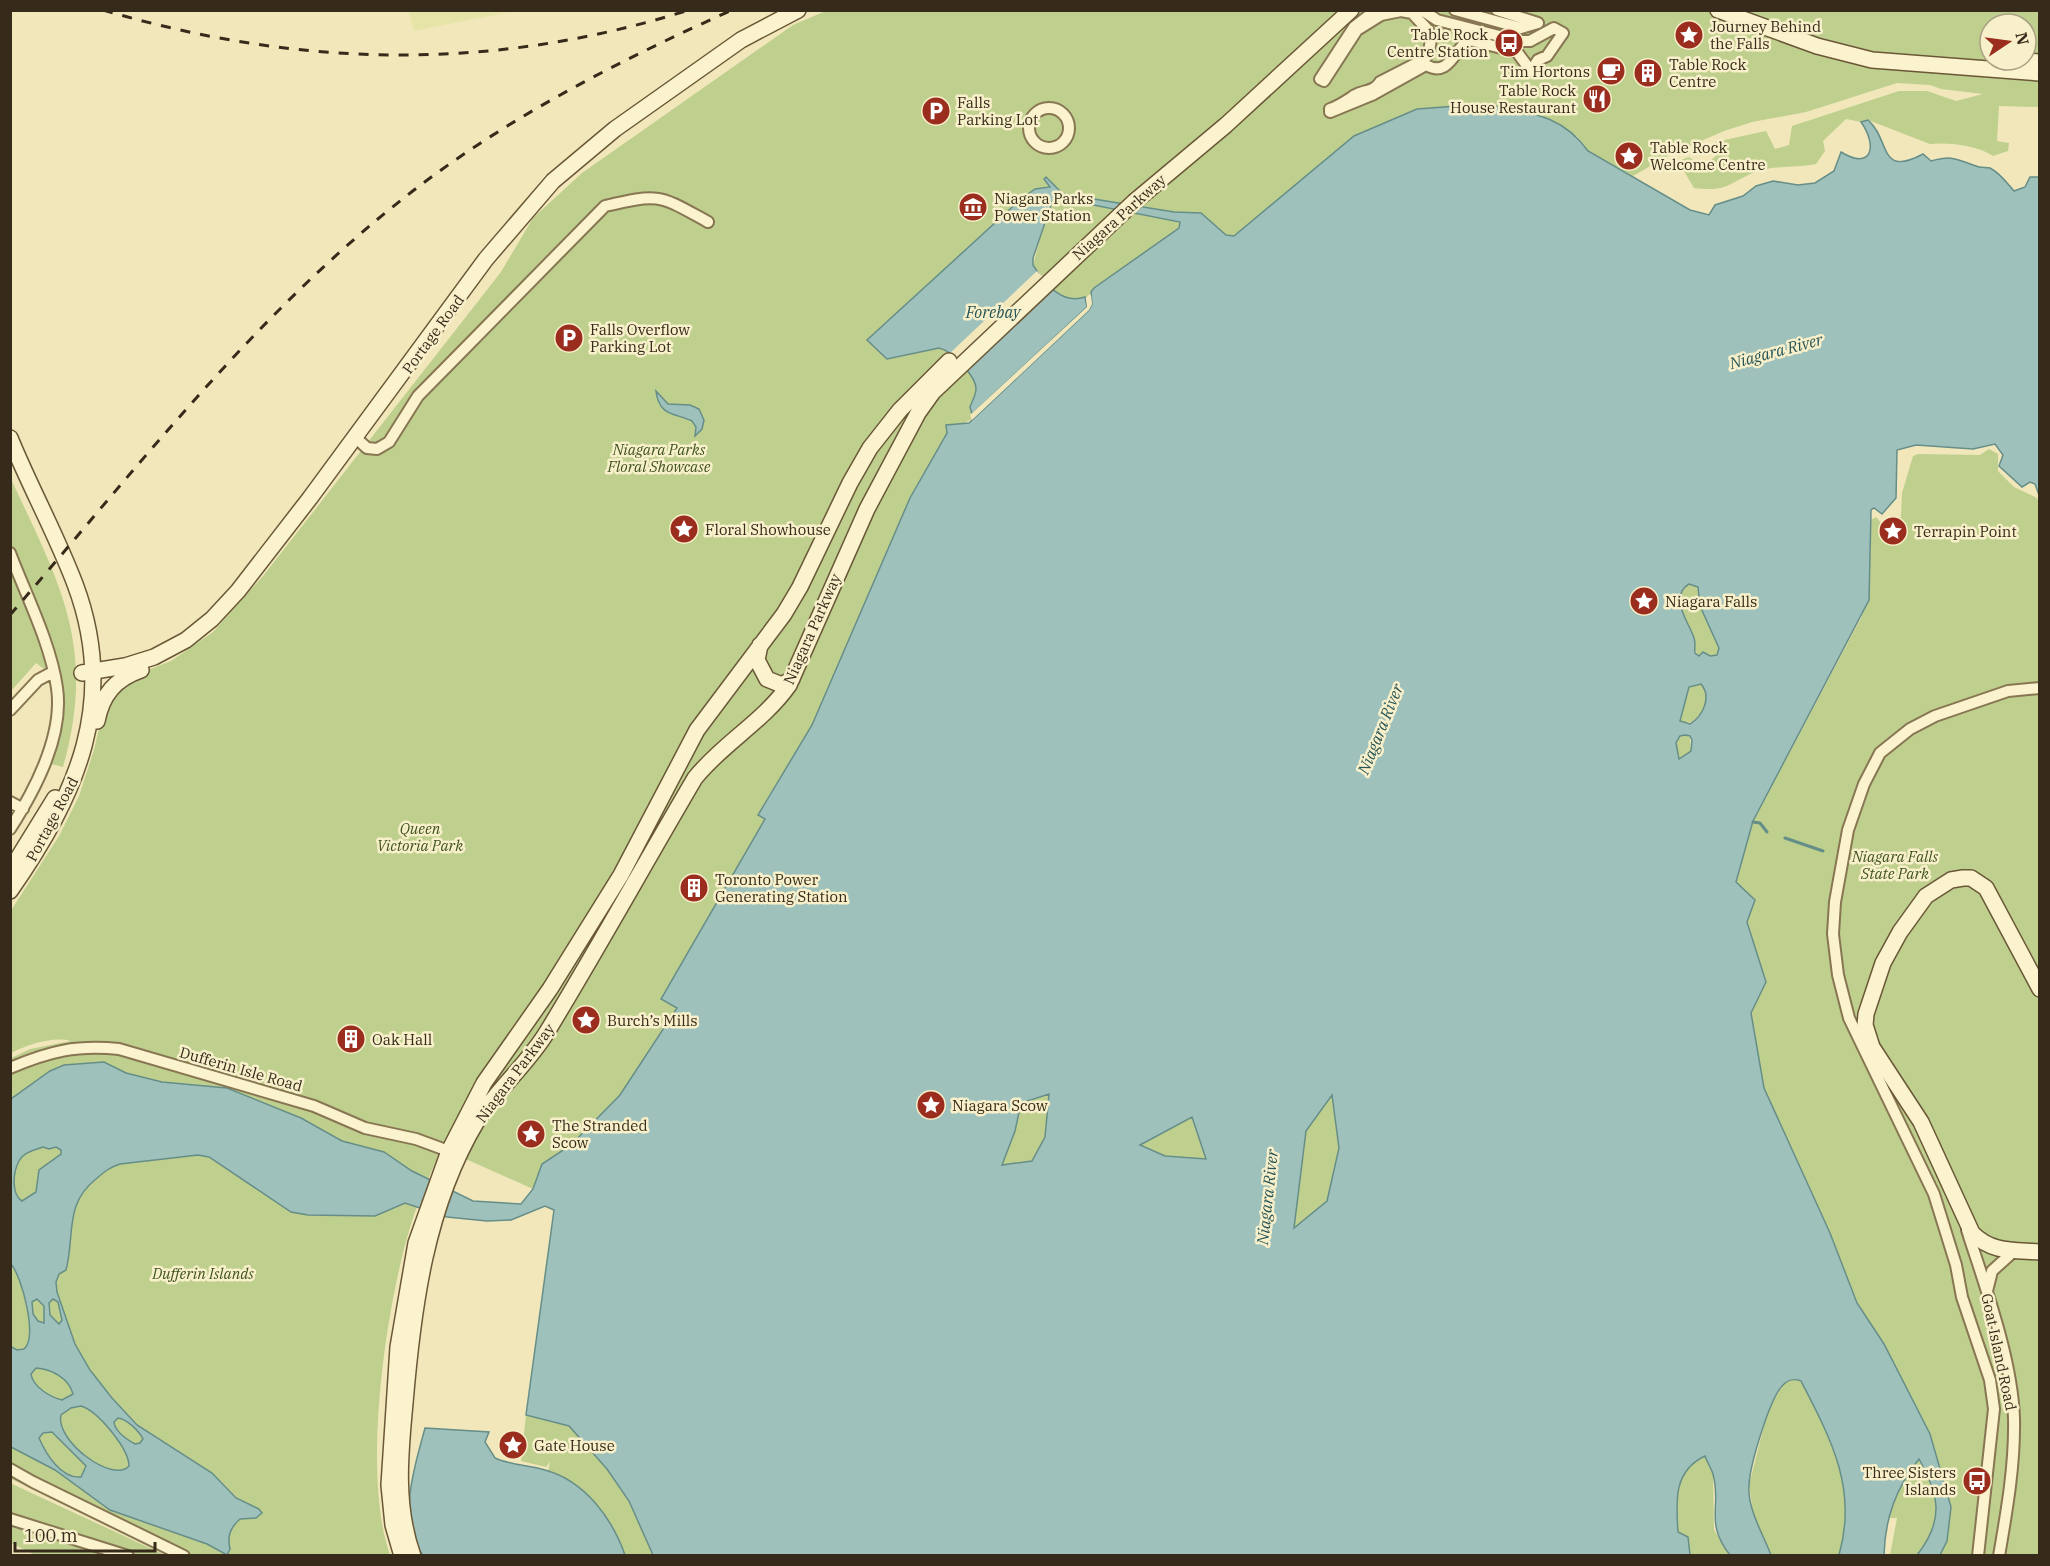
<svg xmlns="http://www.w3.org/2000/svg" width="2050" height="1566" viewBox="0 0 2050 1566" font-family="'IBM Plex Serif',serif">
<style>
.farmland{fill:#e7e4a7}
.green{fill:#bfcf8e;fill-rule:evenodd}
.water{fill:#9fc1bb;stroke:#668e89;stroke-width:1.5;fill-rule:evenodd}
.pier{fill:#f1e7ba}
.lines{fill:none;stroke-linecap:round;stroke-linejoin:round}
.stream{stroke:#668e89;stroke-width:3}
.street-casing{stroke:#887653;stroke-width:14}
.secondary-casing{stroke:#6a5737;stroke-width:18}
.street{stroke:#fbf3cd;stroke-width:10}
.secondary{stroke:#fbf3cd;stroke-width:15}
.rail{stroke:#362b1a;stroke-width:3;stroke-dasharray:10 10;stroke-linecap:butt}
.labels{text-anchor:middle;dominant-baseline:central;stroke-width:5;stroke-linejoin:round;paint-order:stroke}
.poi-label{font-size:15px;fill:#362b1a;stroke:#f8f0ca;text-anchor:start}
.street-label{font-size:15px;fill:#362b1a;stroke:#f8f0ca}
.park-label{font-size:15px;font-style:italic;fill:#40541f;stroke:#f8f0ca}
.water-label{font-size:16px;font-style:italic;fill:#275557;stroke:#f8f0ca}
</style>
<rect width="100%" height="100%" fill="#f1e7ba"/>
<path class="farmland" d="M408,10H515V11L414,31Z"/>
<path class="green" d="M828,10L2039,11L2040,100L2038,107L1999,106L1997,141L2009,143L2008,151L1993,156C1977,145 1949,142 1930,144L1868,120L1861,122L1846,119L1823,141L1825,151L1816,164C1796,168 1774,165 1755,172C1727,184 1728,192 1694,188L1678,161L1689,157L1698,164L1705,165L1717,155L1715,142L1766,131L1775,149L1789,145L1792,126L1899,91H1927L1956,101L1983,94L1941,89L1930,85L1897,83L1806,112L1752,122L1724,131L1673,153L1633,176L1588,151L1577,136L1242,230L1234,236L1226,235L1201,213H1180L1177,219L1181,223L1179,228L1098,285L1086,298L1067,300L1058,294L1033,265L1048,209L1055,200L1033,196L890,359L939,348C951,350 974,373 976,386C977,393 974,399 970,404L975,417L947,433L910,498L812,725L758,814L765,819L661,998L677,1007L620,1095L571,1145L542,1164L533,1189L441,1148C432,1172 420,1196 412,1221C386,1303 361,1474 390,1555H177L11,1479V1058L30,1049L71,1041C53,1036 27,1045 11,1053L10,912L59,836L79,796L94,750L103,710L130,677L171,661L213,632L263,576L501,272L533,218L582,173L793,25ZM1990,24H2026V60H1990Z
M1989,449L1998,454V471L2014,487L2037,498L2040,505L2039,1555H1890L1897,1518H1889C1894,1495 1905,1478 1919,1459L1830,1233L1764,1088L1751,1013L1766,982L1736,883L1753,822L1862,616L1871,550L1869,521L1876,517L1883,525L1901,517L1902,493L1913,456L1918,454L1980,455Z
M10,477C60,584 97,646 63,767L48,763L58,679L36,663L11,691Z
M1690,584L1698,587L1700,606L1719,648L1716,655L1699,656C1692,649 1694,639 1691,630C1685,615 1671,596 1690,584Z
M1701,683C1714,699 1700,728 1680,722L1689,687Z
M1685,735L1690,737L1691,751L1679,759L1676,743L1680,736Z
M1050,1094L1045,1137L1032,1161L1001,1165L1015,1131L1021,1103Z
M1332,1095L1339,1148L1327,1201L1293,1229L1306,1131Z
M1192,1117L1207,1159L1165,1156L1139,1144Z
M1795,1379L1801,1381C1831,1438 1858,1490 1839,1555H1771L1753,1512L1749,1485L1768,1410L1784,1383Z
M526,1415L569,1426L607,1469L629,1501L653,1555H625C612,1517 586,1485 548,1471L550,1462L546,1467L521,1461Z
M1705,1456L1713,1474L1714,1530L1730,1555H1690V1552L1678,1533L1677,1500L1681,1480L1692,1462Z
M10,1483L165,1555H35L11,1543Z"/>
<path class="water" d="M1485,104C1527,113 1561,113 1588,151L1690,210L1709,215L1715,205L1743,196L1756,186L1773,181L1798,185L1815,183L1834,171L1841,152C1872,171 1878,146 1861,122L1868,120C1891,140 1878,178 1923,154L1931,161C1954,155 1955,159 1976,166C1980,168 1986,167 1990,168C2000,173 2007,183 2014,191L2025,187L2030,177H2039V495L2035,484L2030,482L2022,487L1999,466L2003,455L1995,444L1973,449L1916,445L1897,450L1896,498L1882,514L1874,508L1871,510L1869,600L1753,821L1736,882L1755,900L1747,922L1766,982L1751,1013L1764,1088L1830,1233L1857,1303L1884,1344L1930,1434L1951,1507L1947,1541L1940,1555H1917C1944,1521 1940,1496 1919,1459C1896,1488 1885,1518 1884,1555H1839C1858,1489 1831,1439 1801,1381C1796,1379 1789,1379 1784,1384C1770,1396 1750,1465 1749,1485C1747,1508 1763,1534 1771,1555H1730C1704,1522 1722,1507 1713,1474C1711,1468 1707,1462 1705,1456C1673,1471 1676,1502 1678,1532L1688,1537L1690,1555H653L629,1501L607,1469L569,1426L526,1415L554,1210L545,1206L511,1220L487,1221L447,1217L405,1203L375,1216L308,1215L291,1212L209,1157L198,1155L120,1164C110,1167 104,1172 96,1179C64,1204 75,1236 66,1270L59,1274L56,1282L57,1292L75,1344L90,1370L112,1398L137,1425L212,1473L236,1498L259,1509L262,1513L256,1518L240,1519C230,1528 227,1536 230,1549L227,1555L207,1544L110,1510L55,1470L11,1447L10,1346L17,1350L24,1349C38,1337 22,1277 11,1264V1099L50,1071L64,1065L104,1062L126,1073L162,1082L227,1088L301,1118L342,1141L384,1152L412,1171L473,1201L521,1204L533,1189L542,1164L571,1145L620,1095L677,1008L661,999L765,819L758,815L812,725L910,498L947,433L946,425L969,423L1089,310L1092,304L1091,292L1094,288L1179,228L1180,222L1063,199L1052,202L1033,258V265C1045,284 1062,305 1085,297L1087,307L972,414L970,407C972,401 976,395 976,389C976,376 951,350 939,348L887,359L867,340L1020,200L1035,189L1050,187L1044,179L1046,177L1063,194L1174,212L1201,213L1226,235L1234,236L1354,136L1417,109ZM1689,584L1698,587L1700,606L1719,648L1717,655L1710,656L1703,652L1699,656L1695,653C1694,647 1696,644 1694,638C1689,622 1668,597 1689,584ZM1701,684C1712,697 1703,716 1690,724L1680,721L1689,687ZM1685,735L1690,736L1692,740L1691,751L1679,759L1676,743L1680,736ZM1049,1094L1045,1137L1032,1161L1002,1165L1015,1131L1021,1103ZM1332,1095L1339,1148L1327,1201L1294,1228L1306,1131ZM1192,1117L1206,1159L1165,1156L1140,1145ZM43,1147L49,1149L56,1147L61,1150V1154L39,1170L36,1192L22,1201C11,1194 13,1172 19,1161C24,1152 34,1150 43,1147ZM37,1299L44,1306V1323L38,1321L33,1314L32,1302ZM53,1299L58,1302L62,1320L59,1324L50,1315L49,1303ZM36,1368C51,1369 69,1378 73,1394L62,1400C50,1397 33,1387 31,1374ZM81,1406C98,1411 129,1449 129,1466C113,1484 55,1441 61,1415L71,1408ZM118,1418C127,1419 139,1431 143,1439L140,1443L135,1444C126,1439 115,1432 114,1422ZM52,1432L86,1466L81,1477C61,1479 46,1454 39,1438L43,1433Z
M656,391L668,404L690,405L699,409L704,420L702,429L695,436L696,427L692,421C676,413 659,417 656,391Z
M425,1428L489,1432L485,1442L495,1458C510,1465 529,1465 545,1470C585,1481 612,1518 625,1555L423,1556C397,1515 414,1470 425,1428Z"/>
<path class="pier" d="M1037,271L1053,288L966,371L950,353Z
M1091,295L1092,304L1089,310L972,420L970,415L1087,307L1086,298Z"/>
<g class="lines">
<path class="stream" d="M1753,822L1760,823L1767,832
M1785,838L1823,851"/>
<g class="street-casing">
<path id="street" d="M1376,10L1354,27L1320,79L1324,81L1357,30L1381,15L1401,11L1412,13L1428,30L1431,39L1429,52L1425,59L1380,82C1374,92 1364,90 1355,95C1346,101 1341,105 1330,109V112L1374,94L1426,65C1450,79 1455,46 1470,40L1517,52L1531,71L1538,60L1547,56L1563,33L1554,28L1530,41H1519L1437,20L1422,10
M1455,10L1521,28L1538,23L1497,10
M1029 128a20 20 0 1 1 40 0a20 20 0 1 1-40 0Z
M356,438L367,448L377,449L389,442L418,396L605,206C661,193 659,195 708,222
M10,553C26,595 51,644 57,688C64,736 35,790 10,829
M10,710L38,680L53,672
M10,802L23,809
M10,1068C50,1051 76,1045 119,1049L314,1106L365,1128L416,1139L454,1153
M1967,1230C1985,1286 2012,1359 2014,1418C2015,1464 2007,1510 1999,1556
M1987,1291L1992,1271L2013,1252
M10,1469L33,1482L184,1556
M10,1519L128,1556
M1978,1556L1994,1409L1990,1380L1962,1297L1956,1265L1934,1194L1849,1018L1838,975L1833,934L1835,902L1848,830L1864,784L1880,753L1910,729L1935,716L2008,691L2040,688"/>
</g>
<g class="secondary-casing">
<path id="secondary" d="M1718,10L1817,46L1872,60L2040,73
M1998,60L2040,62
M10,438C30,487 56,534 75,584C119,701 77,795 10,891
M760,645L757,660L767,679L782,685L792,679
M82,673L125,666L154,657L186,640L212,619L238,591L310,498L486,259L553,181L615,129L741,40L798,10
M97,721C102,695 115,679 141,670
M10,871L55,798
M2040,989L1986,888L1971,878H1963L1951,880L1926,896L1900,932L1883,963L1866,1014L1865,1025L1872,1047L1921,1122L1972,1233C1992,1253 2013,1250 2040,1252
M402,1556L393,1525L389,1485L398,1347L416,1243L449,1151L484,1083L550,989L621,875L697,730L784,614L800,587L850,483L870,448L900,410L949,361
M413,1556C395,1506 400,1455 405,1403C413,1307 426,1206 477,1121C497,1089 527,1065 547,1032C598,948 645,863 695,778C723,743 763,722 789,685L867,509L918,413L933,392L1134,202L1226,125L1351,10"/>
</g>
<use href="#street" class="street"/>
<use href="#secondary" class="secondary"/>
<path class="rail" d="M103,10C300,68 492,72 689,10
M10,615C151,452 288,271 470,150C552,95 641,51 732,10"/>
</g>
<defs>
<g id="sight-disc" transform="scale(1.5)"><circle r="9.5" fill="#9b2d1f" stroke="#f8f0ca"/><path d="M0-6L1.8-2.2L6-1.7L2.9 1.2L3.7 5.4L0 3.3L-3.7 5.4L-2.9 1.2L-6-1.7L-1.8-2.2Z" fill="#fff"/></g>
<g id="bus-disc" transform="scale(1.5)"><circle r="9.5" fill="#9b2d1f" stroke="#f8f0ca"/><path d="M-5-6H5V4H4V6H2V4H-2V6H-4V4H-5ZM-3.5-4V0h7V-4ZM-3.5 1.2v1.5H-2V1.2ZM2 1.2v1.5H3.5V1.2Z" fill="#fff"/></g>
<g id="cafe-disc" transform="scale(1.5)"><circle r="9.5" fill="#9b2d1f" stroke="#f8f0ca"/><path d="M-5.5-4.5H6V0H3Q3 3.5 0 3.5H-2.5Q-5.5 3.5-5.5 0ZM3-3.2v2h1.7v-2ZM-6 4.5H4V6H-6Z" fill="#fff"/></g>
<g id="building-disc" transform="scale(1.5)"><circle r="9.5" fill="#9b2d1f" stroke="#f8f0ca"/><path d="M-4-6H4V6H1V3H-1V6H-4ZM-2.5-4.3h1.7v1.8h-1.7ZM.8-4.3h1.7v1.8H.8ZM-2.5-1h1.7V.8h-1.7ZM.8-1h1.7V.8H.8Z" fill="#fff"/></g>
<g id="restaurant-disc" transform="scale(1.5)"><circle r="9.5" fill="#9b2d1f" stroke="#f8f0ca"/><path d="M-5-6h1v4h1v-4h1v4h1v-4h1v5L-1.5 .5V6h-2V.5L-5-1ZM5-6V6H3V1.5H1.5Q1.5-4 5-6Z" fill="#fff"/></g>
<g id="parking-disc" transform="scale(1.5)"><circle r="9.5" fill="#9b2d1f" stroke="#f8f0ca"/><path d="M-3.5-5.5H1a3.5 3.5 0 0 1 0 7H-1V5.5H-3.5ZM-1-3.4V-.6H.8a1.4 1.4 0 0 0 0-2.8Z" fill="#fff"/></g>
<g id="museum-disc" transform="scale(1.5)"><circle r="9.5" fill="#9b2d1f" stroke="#f8f0ca"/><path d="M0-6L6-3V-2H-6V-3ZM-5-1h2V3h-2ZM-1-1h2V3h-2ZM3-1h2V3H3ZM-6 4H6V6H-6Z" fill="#fff"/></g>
</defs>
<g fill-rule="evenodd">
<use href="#sight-disc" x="1689" y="35"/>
<use href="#bus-disc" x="1509" y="43"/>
<use href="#cafe-disc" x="1611" y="71"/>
<use href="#building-disc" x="1648" y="73"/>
<use href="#restaurant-disc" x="1597" y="99"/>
<use href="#parking-disc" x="936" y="111"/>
<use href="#sight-disc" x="1629" y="156"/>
<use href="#museum-disc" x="973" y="207"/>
<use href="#parking-disc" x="569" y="338"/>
<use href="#sight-disc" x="684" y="529"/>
<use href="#sight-disc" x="1893" y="531"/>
<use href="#sight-disc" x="1644" y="601"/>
<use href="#building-disc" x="694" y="888"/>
<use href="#sight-disc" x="586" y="1020"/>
<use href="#building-disc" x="351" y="1039"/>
<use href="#sight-disc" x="931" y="1105"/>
<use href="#sight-disc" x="531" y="1134"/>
<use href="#sight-disc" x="513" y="1445"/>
<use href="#bus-disc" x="1977" y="1481"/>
</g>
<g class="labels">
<g class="poi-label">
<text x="1710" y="26">Journey Behind<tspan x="1710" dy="17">the Falls</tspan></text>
<text x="1488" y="34" text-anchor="end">Table Rock<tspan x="1488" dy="17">Centre Station</tspan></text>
<text x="1669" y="64">Table Rock<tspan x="1669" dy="17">Centre</tspan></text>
<text x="1590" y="71" text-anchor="end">Tim Hortons</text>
<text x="1576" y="90" text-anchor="end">Table Rock<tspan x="1576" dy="17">House Restaurant</tspan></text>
<text x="957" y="102">Falls<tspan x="957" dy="17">Parking Lot</tspan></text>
<text x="1650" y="147">Table Rock<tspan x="1650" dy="17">Welcome Centre</tspan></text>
<text x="994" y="198">Niagara Parks<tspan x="994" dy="17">Power Station</tspan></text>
<text x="590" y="329">Falls Overflow<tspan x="590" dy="17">Parking Lot</tspan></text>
<text x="705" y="529">Floral Showhouse</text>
<text x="1914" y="531">Terrapin Point</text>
<text x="1665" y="601">Niagara Falls</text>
<text x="715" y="879">Toronto Power<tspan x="715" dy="17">Generating Station</tspan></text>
<text x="607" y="1020">Burch’s Mills</text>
<text x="372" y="1039">Oak Hall</text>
<text x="952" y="1105">Niagara Scow</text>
<text x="552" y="1125">The Stranded<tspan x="552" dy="17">Scow</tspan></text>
<text x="534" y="1445">Gate House</text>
<text x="1956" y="1472" text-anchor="end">Three Sisters<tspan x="1956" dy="17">Islands</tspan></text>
</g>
<g class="street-label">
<text transform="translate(1119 217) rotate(-42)">Niagara Parkway</text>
<text transform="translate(433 334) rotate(-54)">Portage Road</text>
<text transform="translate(812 629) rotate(-66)">Niagara Parkway</text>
<text transform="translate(52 819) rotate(-62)">Portage Road</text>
<text transform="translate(241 1069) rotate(16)">Dufferin Isle Road</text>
<text transform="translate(515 1073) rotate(-53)">Niagara Parkway</text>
<text transform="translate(1999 1352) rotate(78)">Goat Island Road</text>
</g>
<g class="park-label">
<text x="659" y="449">Niagara Parks<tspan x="659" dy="17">Floral Showcase</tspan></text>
<text x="420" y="828">Queen<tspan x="420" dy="17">Victoria Park</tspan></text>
<text x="1895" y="856">Niagara Falls<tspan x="1895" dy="17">State Park</tspan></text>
<text x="203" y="1273">Dufferin Islands</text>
</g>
<g class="water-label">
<text x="993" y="312">Forebay</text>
<text transform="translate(1776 351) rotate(-15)">Niagara River</text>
<text transform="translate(1380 729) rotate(-68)">Niagara River</text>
<text transform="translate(1267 1197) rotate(-84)">Niagara River</text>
</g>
</g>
<rect width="2050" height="1566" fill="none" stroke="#362b1a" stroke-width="24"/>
<g transform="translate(2008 42) rotate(77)"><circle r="28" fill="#f8f0ca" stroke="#aaa184" stroke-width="1.5"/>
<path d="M0-4.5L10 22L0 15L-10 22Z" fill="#9b2d1f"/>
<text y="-9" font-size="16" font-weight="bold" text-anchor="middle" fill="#362b1a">N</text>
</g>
<path d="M15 1542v9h140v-9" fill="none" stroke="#362b1a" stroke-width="3"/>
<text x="24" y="1542" font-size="18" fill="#362b1a" stroke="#f8f0ca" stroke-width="4.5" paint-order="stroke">100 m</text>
</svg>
